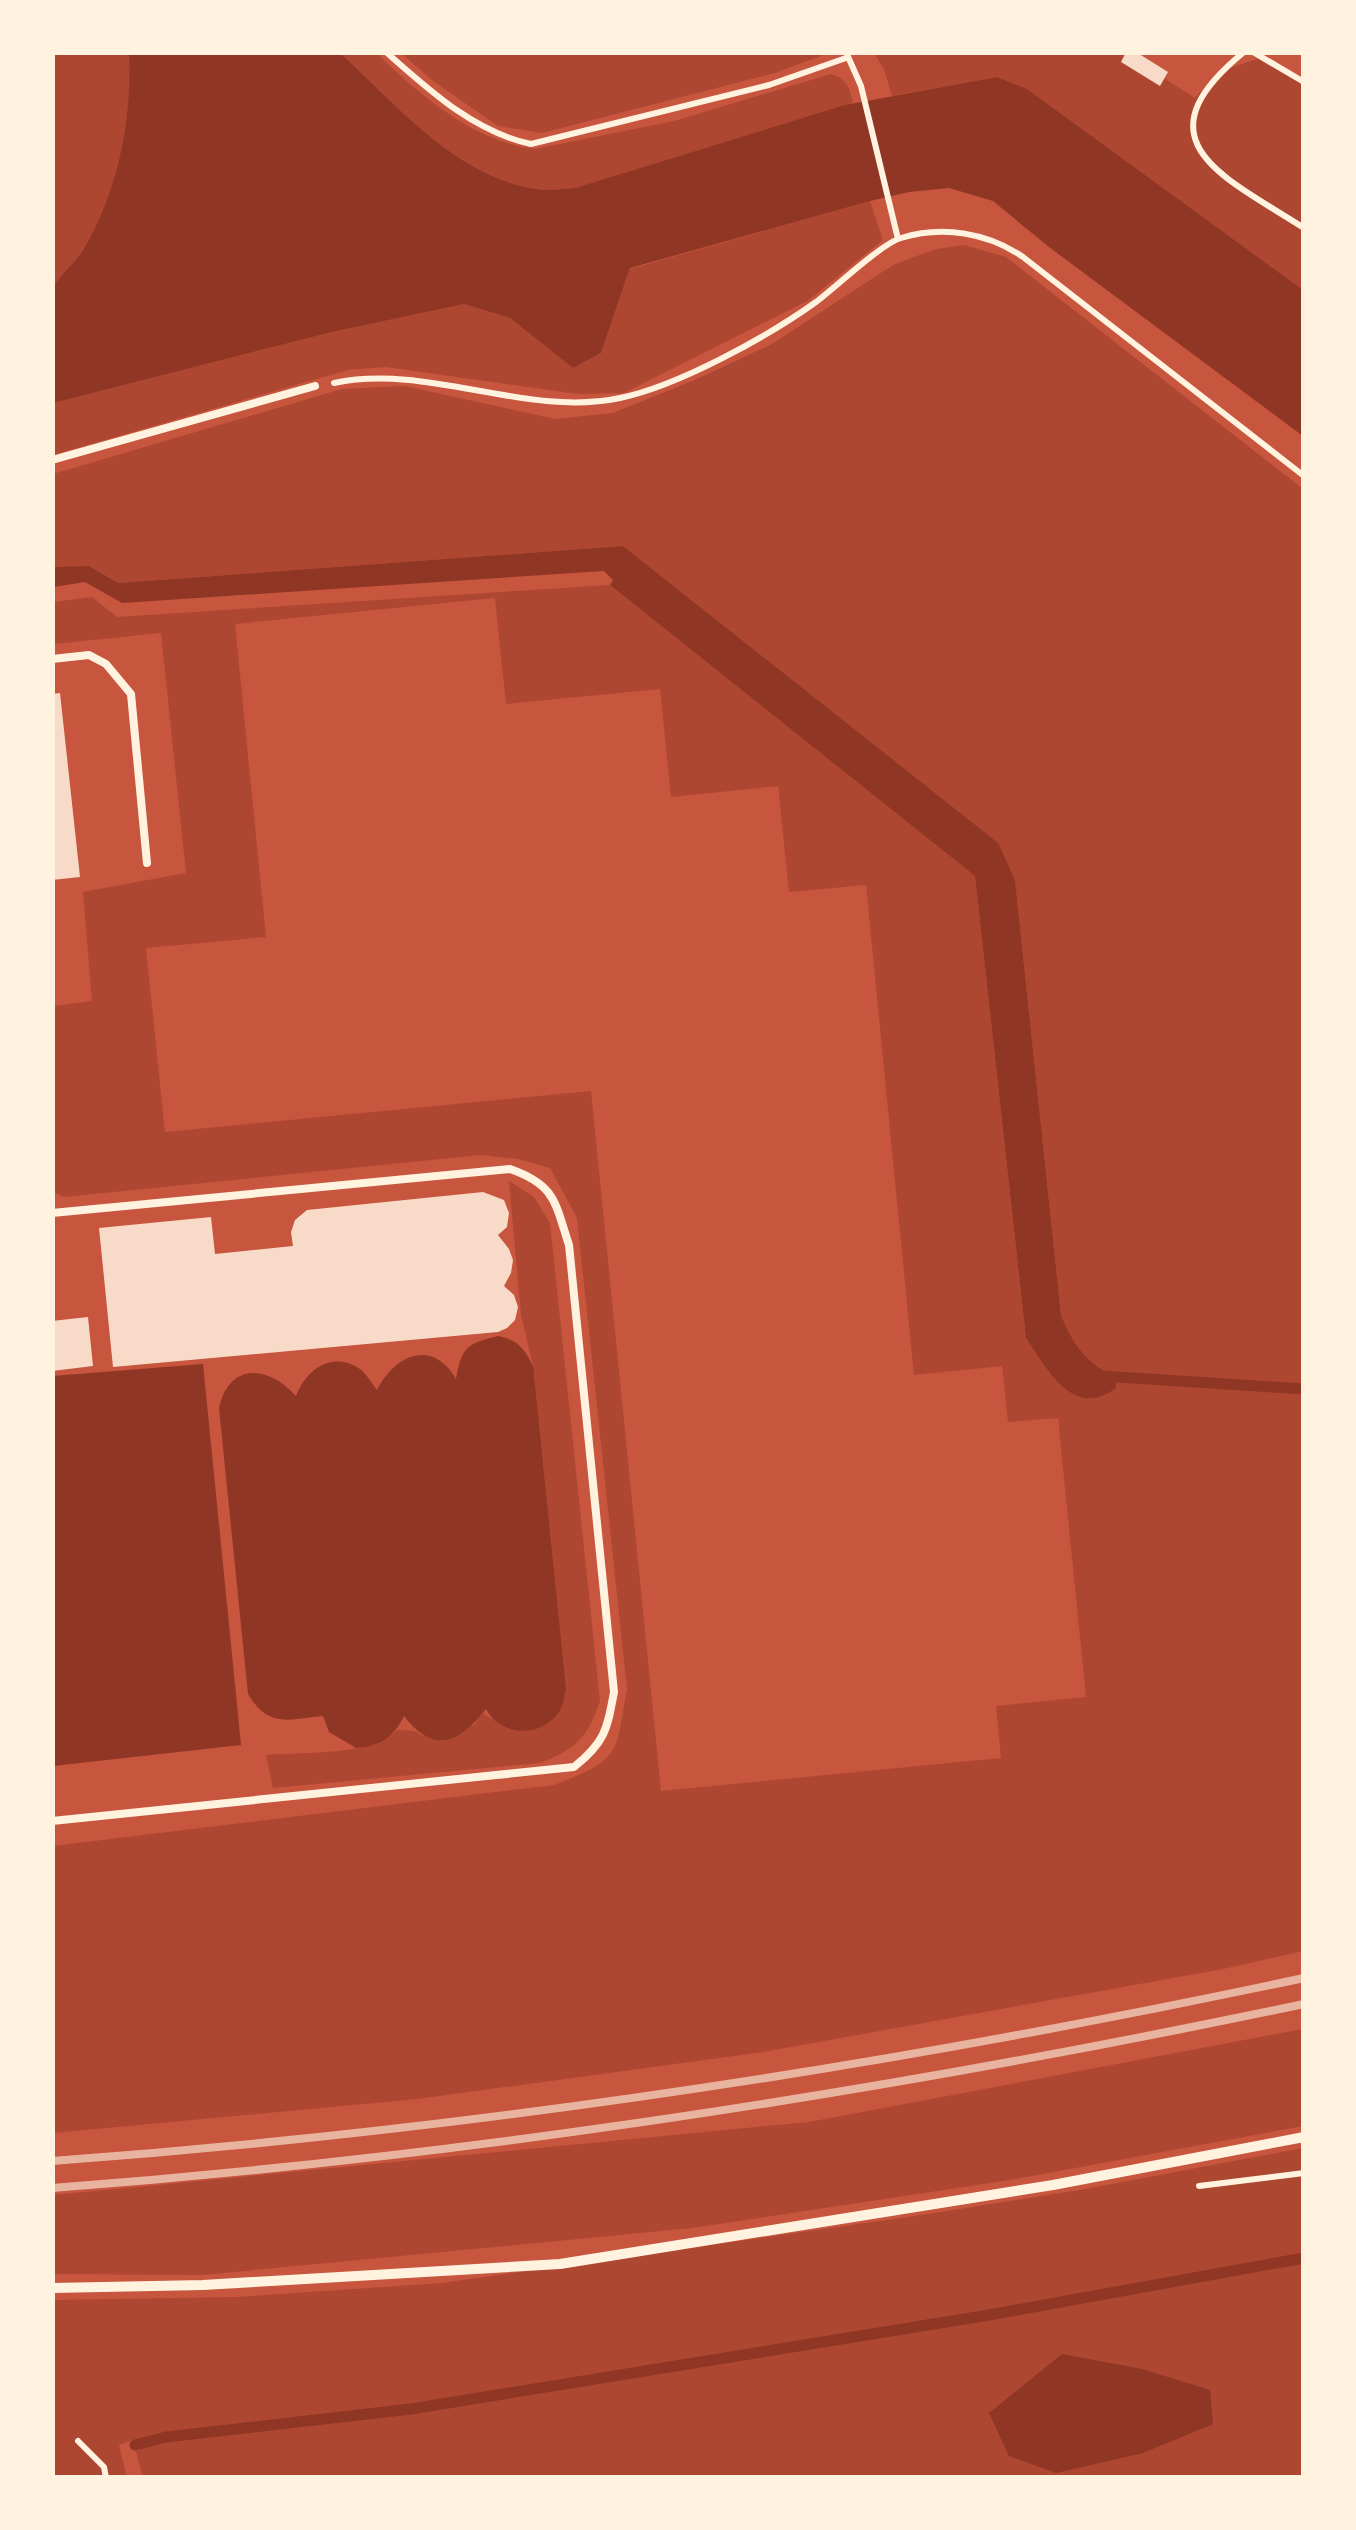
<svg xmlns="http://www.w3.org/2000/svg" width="1356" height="2530" viewBox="0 0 1356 2530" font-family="'Alegreya Sans',sans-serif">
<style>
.green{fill:#ae4732;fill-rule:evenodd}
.water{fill:#8f3625}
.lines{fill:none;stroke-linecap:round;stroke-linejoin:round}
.stream{stroke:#8f3625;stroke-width:11}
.building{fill:#f7dbc8}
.path{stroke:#fff3e0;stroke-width:6}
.service{stroke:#fff3e0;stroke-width:8}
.minor{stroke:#fff3e0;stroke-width:10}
.rail{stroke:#e9b49f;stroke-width:8}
</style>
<rect width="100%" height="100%" fill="#c8553d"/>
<path class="green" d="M53,53H129C133,133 112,230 53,289Z
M340,53H376C421,95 471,141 535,149L674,121L831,74C848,79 849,88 853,103L575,188C562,189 548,191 536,189C456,177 397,105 340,53Z
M401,53H829L775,73L542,133L498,126L433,81Z
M874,53H1124L1195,98L1221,71L1260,58L1303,78V290L1027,89L997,77L892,96L884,69Z
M870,201L883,240L809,300L624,393L578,394L386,367L348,370L53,455V403L332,332L464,304L510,318L573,368L601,353L630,269Z
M964,245L1006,257L1303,489V1951L1223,1969L763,2052L417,2099L53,2133V1846L554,1785C621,1759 615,1757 627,1689L577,1218L550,1168L518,1159L481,1155L64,1197L53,1192V1006L92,1001L83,892L186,873L161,633L53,644V602L92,597L117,617L610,585L975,876L1026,1338L1115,1377C1087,1364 1072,1343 1061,1315L1015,880L997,843L623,546L118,583L89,566L53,568V474L342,389L405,386L555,419L613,413L697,379L772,344L893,265L936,249ZM495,598L506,704L660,689L671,797L778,786L789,892L866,885L914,1375L1002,1366L1008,1422L1058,1418L1086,1697L996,1706L1001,1758L661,1791L591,1091L165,1132L146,948L266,937L235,624Z
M509,1181L534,1197L550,1223L600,1701C588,1737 575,1750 540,1763L273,1788L266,1755C301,1752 375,1756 397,1730L415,1731L423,1736L474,1725L482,1713L494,1720L533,1366L521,1315Z
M1303,2029V2126L1010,2180L692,2228L203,2275L53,2274V2195L809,2122Z
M1303,2148V2477L143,2478L133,2440L119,2445L127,2477L53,2478V2300L237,2297L442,2283L915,2216L1080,2190Z"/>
<path class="water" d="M129,53H340C397,105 456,177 536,189C548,191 562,189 575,188L845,105L997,77L1027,89L1303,290V436L1049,247L993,201L949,188L909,192L870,201L630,268L601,353L573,368L510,318L464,304L332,332L53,403C53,386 49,297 53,288C60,275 74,264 82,252C118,193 132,120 129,53Z
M623,546L998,843L1015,880L1061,1315C1072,1343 1087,1364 1115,1377L1116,1388C1073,1420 1048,1370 1026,1338L975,876L610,585L613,580L604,571L122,603L85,582L53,587L54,567L89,566L118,583Z
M498,1336C518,1340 524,1348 533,1366L566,1689C564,1696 563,1707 559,1712C540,1739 500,1736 486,1709C459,1743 434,1755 404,1716C393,1738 381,1746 356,1748L329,1732L323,1716C288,1719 269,1729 248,1694L219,1408C230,1361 269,1366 296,1396C305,1373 327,1352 355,1366C364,1370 371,1382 377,1390C395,1355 432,1338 456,1379C462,1347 466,1344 498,1336Z
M203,1364L241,1745L53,1766V1376Z
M1062,2354L1142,2369L1210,2390L1213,2424L1143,2453L1056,2473L1009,2456L989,2413Z"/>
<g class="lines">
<path class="stream" d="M1102,1376L1304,1389
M135,2445L166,2437L411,2409L983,2316L1304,2258"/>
</g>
<path class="building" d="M1126,52H1136L1168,72L1160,86L1121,62Z
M60,693L80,877L52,880V694Z
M483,1192L504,1200L509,1213L507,1227L498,1235L509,1249L513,1260L511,1273L504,1286L514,1295L518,1307L515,1320L507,1328L498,1332L113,1367L99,1228L211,1217L215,1254L293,1246L291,1232L295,1220L307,1210Z
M88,1317L93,1366L52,1371V1321Z"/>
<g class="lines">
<path class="path" d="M386,52C429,90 474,132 531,144L769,85L846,58
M846,52L861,86L898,239
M1244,52C1135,141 1223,176 1304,228
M1253,52L1304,82
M334,383C429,363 526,418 620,398C678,386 767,337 816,302C836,287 881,244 901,238C943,225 988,233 1023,257L1304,476
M1199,2186L1304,2173
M78,2441L104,2467L106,2478"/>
<path class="service" d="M52,460L315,386
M52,659L89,655L106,664L131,694L147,863
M52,1213L510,1169C556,1185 555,1203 569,1245L614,1692C607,1730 605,1742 574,1767L52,1821"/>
<path class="minor" d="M52,2288L203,2285L560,2264L1053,2185L1304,2137"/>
<path class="rail" d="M52,2161C473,2130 892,2066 1304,1978
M52,2188C473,2156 891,2091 1304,2004"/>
</g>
<rect width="1356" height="2530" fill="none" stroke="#fff3e0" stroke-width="110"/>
</svg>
